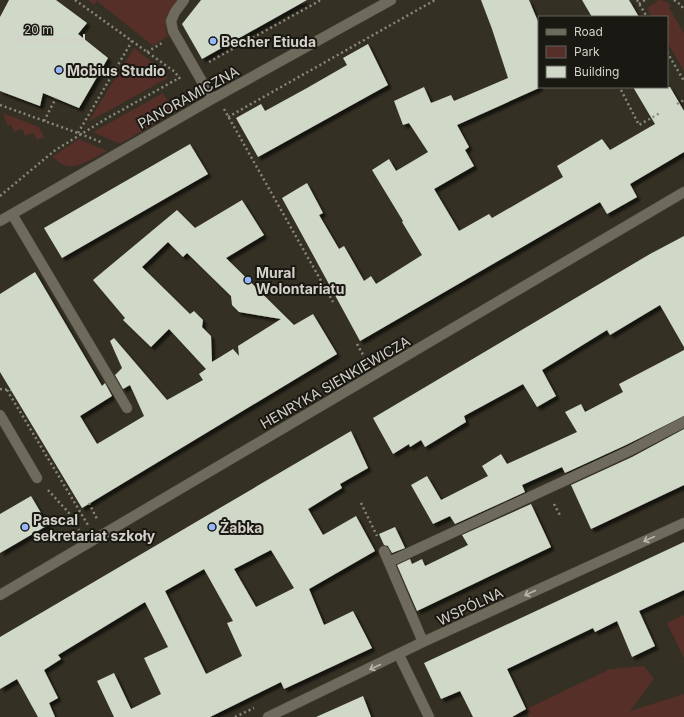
<svg xmlns="http://www.w3.org/2000/svg" width="684" height="717" viewBox="0 0 684 717" font-family="Inter,sans-serif">
<style>
.green{fill:#562f29}
.building{fill:#d0d8c8;fill-rule:evenodd;filter:url(#shadow)}
.lines{fill:none;stroke-linecap:round;stroke-linejoin:round}
.minor-casing{stroke:#4f4c41;stroke-width:11}
.path{stroke:#8a877c;stroke-width:2.5;stroke-dasharray:2 3;stroke-linecap:butt}
.minor{stroke:#6f6b5c;stroke-width:10}
.oneway{stroke:#bab8ae}
.poi-dot{fill:#94b7fd;stroke:#1a1812;stroke-width:1.5}
.labels{text-anchor:middle;dominant-baseline:central;stroke-width:4;stroke-linejoin:round;paint-order:stroke}
.poi-label{font-size:14px;font-weight:bold;fill:#d3d1c9;stroke:#1a1812;text-anchor:start}
.street-label{font-size:14px;fill:#d3d1c9;stroke:#1a1812}
</style>
<defs>
<filter id="shadow"><feDropShadow dx="3.5" dy="3.5" stdDeviation="1" flood-color="#0009"/></filter>
</defs>
<rect width="100%" height="100%" fill="#343023"/>
<path class="green" d="M88,0H178C169,11 162,21 168,36L153,46L97,1L94,5Z
M659,0L665,1L671,6L669,8L684,33V71L667,42V17H652L647,8Z
M134,48L167,74L166,79L88,122Z
M163,93L174,112L120,144L93,132Z
M3,113L39,127L44,137L37,140L33,133L25,136L22,129L14,132L11,124L8,126Z
M79,139L107,151C90,160 68,177 53,156Z
M684,615V658L667,623Z
M644,666L654,679L630,711L684,694V717H529L526,709L610,669Z"/>
<path class="building" d="M9,0H56L87,23L78,34L108,58L79,108L43,93L40,106L0,91V17Z
M201,0H307L202,59L182,24Z
M481,0H529L539,24V88L457,125L469,147L465,150L474,166L434,189L459,231L489,214L492,218L563,177L557,166L602,139L610,150L655,124L633,87H670L684,111V152L630,184L637,197L607,214L600,202L360,341L282,198L307,183L323,213L319,215L339,249L344,246L364,281L371,276L376,284L422,255L402,222L403,221L372,170L389,159L396,171L428,152L409,123L403,125L394,101L424,87L431,103L451,95L454,101L508,78L492,29Z
M582,0H629L639,17H592Z
M368,44L388,85L258,157L236,118L261,104L265,111L307,88L347,65L343,58Z
M190,144L208,174L62,258L44,228Z
M242,200L264,235L226,258L294,325L313,314L337,354L82,508L0,372V294L35,272L102,386L105,383L112,396L80,416L97,444L144,416L130,385L123,389L115,375L122,368L110,341L114,338L167,400L203,380L199,374L206,369L169,329L151,347L123,320L125,318L93,280L177,210L195,228ZM168,242L183,257L187,253L231,296L232,305L239,312L281,319L238,346L239,356L233,349L212,362L211,336L202,327L203,320L194,311L190,314L142,267Z
M684,236V347L660,305L610,335L607,330L542,370L556,396L537,407L523,384L464,416L466,422L425,447L421,440L410,447L409,444L393,454L373,418L650,254Z
M684,350V416L626,445L565,473L562,467L522,485L525,492L455,524L450,516L433,524L411,485L427,476L441,500L488,476L482,466L501,454L507,464L577,432L565,412L581,404L585,412L623,392L619,384Z
M684,429V485L591,529L571,485L632,457Z
M351,431L368,468L340,484L342,488L308,509L323,535L356,516L375,551L309,589L324,625L353,611L372,648L284,689L281,682L210,717H114L97,681L114,673L131,709L161,694L144,658L168,647L145,602L58,655L61,659L44,670L58,698L49,703L55,717H38L17,679L0,689V637ZM271,550L294,588L256,607L234,569ZM204,569L233,621L227,623L242,656L206,674L165,591Z
M31,496L48,525L0,553V514Z
M531,504L551,547L417,611L397,565L410,559L412,564L422,559L425,566L468,545L462,535Z
M395,527L405,548L392,553L388,546L384,545L379,534Z
M684,542V590L639,611L655,646L632,657L617,621L595,632L593,628L507,669L526,709L512,717H473L460,691L441,699L424,663Z
M363,696L371,717H316Z"/>
<g class="lines">
<g class="minor-casing">
<path id="minor" d="M184,0L175,12L171,21L173,31L212,99
M12,214L127,408
M0,221L212,99L391,0
M0,415L37,478
M384,551L423,642
M389,562L629,451L684,422
M0,595L684,192
M399,655L429,717
M268,717L423,642L684,523"/>
</g>
<path class="path" d="M75,0L175,72L179,78L181,77
M637,0L647,17
M674,0L681,5L684,10
M639,4L645,0
M147,52L162,43
M667,52L684,81
M209,62L321,0
M621,90L639,125L660,113
M677,104L684,100
M0,105L78,133L103,143
M224,109L333,302
M228,117L435,0
M44,121L56,98
M78,133L132,41
M0,196L54,151L104,120L179,78
M357,344L366,360
M0,389L11,390
M7,390L88,525
M48,490L69,513L79,530
M89,503L97,519
M361,503L377,536
M554,504L561,517
M235,717L254,708"/>
<use href="#minor" class="minor"/>
</g>
<defs><path id="oneway-shaft" d="M-6 0H5M1.5-3L5.5 0L1.5 3" fill="none" stroke-width="1.6" stroke-linecap="round" stroke-linejoin="round"/></defs>
<g class="oneway">
<use href="#oneway-shaft" transform="translate(649 539) rotate(155)"/>
<use href="#oneway-shaft" transform="translate(530 593) rotate(155)"/>
<use href="#oneway-shaft" transform="translate(375 667) rotate(155)"/>
</g>
<g class="poi-dot">
<circle cx="213" cy="41" r="4"/>
<circle cx="59" cy="70" r="4"/>
<circle cx="248" cy="280" r="4"/>
<circle cx="25" cy="527" r="4"/>
<circle cx="212" cy="527" r="4"/>
</g>
<g class="labels">
<g class="poi-label">
<text x="221" y="41">Becher Etiuda</text>
<text x="67" y="70">Mobius Studio</text>
<text x="256" y="272">Mural<tspan x="256" dy="16">Wolontariatu</tspan></text>
<text x="33" y="519">Pascal<tspan x="33" dy="16">sekretariat szkoły</tspan></text>
<text x="220" y="527">Żabka</text>
</g>
<g class="street-label">
<text transform="translate(188 97) rotate(-29)">PANORAMICZNA</text>
<text transform="translate(335 382) rotate(-30)">HENRYKA SIENKIEWICZA</text>
<text transform="translate(470 606) rotate(-25)">WSPÓLNA</text>
</g>
</g>
<rect x="538" y="16" width="130" height="72" fill="#1a1812" stroke="#64625b"/>
<rect x="546" y="29" width="20" height="6" fill="#6f6b5c" stroke="#64625b"/>
<text x="574" y="36" font-size="12" fill="#d3d1c9">Road</text>
<rect x="546" y="46" width="20" height="12" fill="#562f29" stroke="#64625b"/>
<text x="574" y="56" font-size="12" fill="#d3d1c9">Park</text>
<rect x="546" y="66" width="20" height="12" fill="#d0d8c8" stroke="#64625b"/>
<text x="574" y="76" font-size="12" fill="#d3d1c9">Building</text>
<path d="M18 34v6h66v-6" fill="none" stroke="#d3d1c9" stroke-width="2"/>
<text x="24" y="34" font-size="12" fill="#d3d1c9" stroke="#1a1812" stroke-width="3" paint-order="stroke">20 m</text>
</svg>
